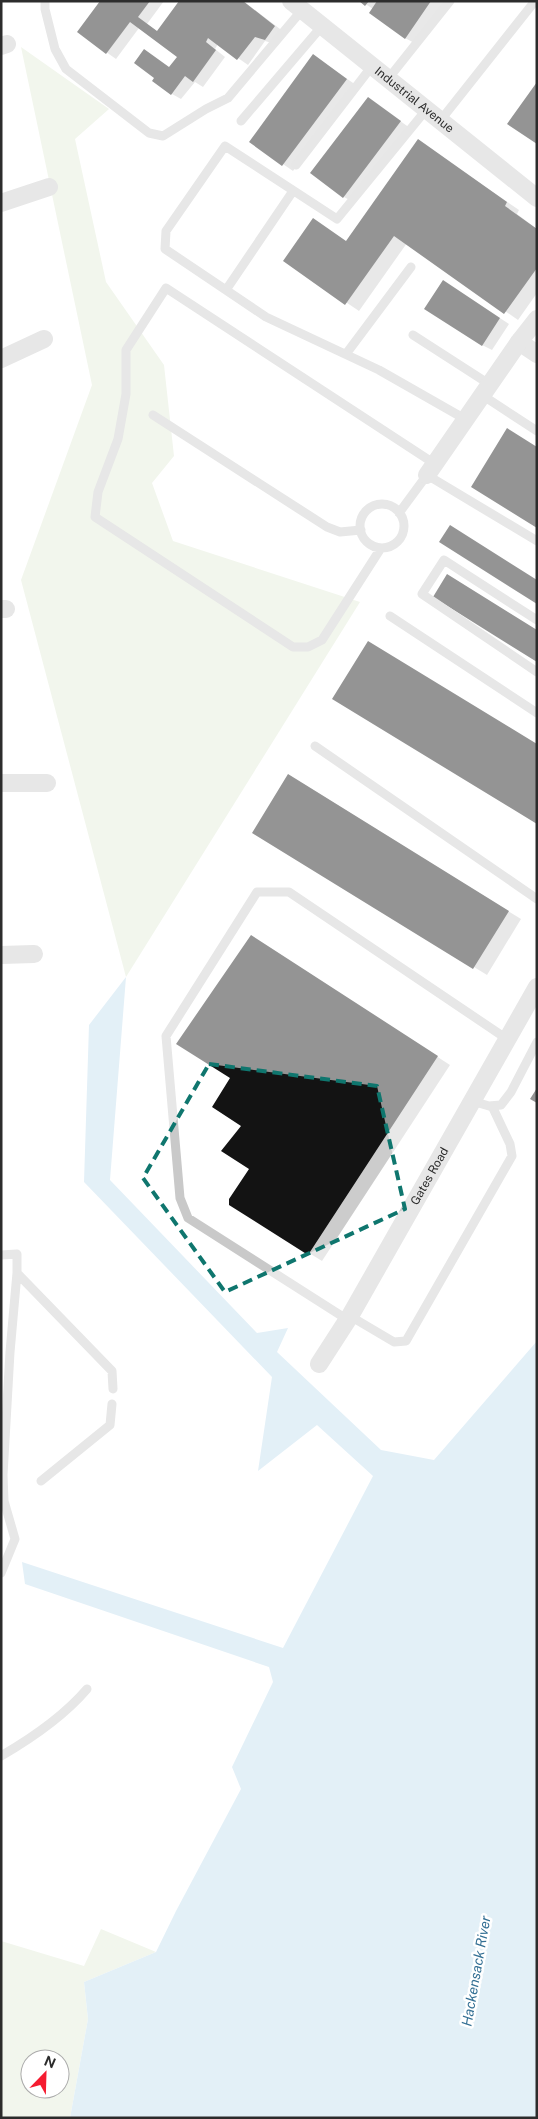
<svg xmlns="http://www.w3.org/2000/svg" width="538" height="2119" viewBox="0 0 538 2119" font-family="'Public Sans',sans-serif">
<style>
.green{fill:#e2ebd7;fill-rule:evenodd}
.water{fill:#c1ddee}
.shadow{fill:#0003}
.building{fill:#131313}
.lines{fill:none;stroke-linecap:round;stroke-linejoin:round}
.lane{stroke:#c9c9c9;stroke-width:9}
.street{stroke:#c9c9c9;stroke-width:18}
.marked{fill:none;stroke:#0f766e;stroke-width:4;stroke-dasharray:10 6;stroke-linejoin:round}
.labels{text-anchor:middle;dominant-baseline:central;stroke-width:5;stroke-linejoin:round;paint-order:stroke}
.street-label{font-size:12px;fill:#2c2c2c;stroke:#fff}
.water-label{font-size:14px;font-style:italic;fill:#347094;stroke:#fff}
</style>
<rect width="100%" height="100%" fill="#fff"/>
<path class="green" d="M21,47L109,109L75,139L106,282L164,365L174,456L152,483L173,541L360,602L126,977L21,580L92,385Z
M101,1929L156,1952L84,1982L88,2019L70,2118H1V1941L84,1966ZM30,2059H60V2089H30Z"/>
<path class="water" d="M126,977L110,1180L257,1333L288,1328L277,1352L381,1450L434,1460L537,1341V2118H70L88,2019L84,1982L156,1952L176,1911L241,1789L232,1767L273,1682L269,1667L25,1584L22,1562L283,1648L373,1476L317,1425L258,1471L272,1377L84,1182L89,1025Z"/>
<path class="shadow" d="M101,1H164L147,24L158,32L243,1L284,32L275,44L265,41L248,65L218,44L215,49L225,57L203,87L195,82L181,99L172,94L156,78L145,51L170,68L178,57L139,28L116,59L78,32Z
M361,1H449L418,45L405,38L373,9Z
M314,56L356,85L293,171L251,142Z
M368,98L410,128L353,202L344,197Z
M418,141L519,210L517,214L537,229V293L518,320L407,243L359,311L285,261L313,220L347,242Z
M453,287L509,324L492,350L482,345Z
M302,783L521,919L487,975L254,832Z
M264,944L450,1065L322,1261L230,1204L250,1168L232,1078Z"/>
<path class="building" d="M100,1H150L138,17L157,31L179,1H243L275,26L265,40L255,37L237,60L208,38L206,42L216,50L193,82L185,76L171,95L152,81L154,78L134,63L144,49L169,67L177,57L130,22L106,54L77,32Z
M359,1H369L365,6Z
M377,1H431L405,39L369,13Z
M313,54L347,79L282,166L249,142Z
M537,82V144L507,124Z
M368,97L401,121L343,198L310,173Z
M418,139L507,202L505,206L537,229V268L504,314L394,236L345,305L283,261L313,218L346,241Z
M443,280L500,318L482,346L424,309Z
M507,428L537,447V528L471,487Z
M450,525L537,580V604L439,542Z
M447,574L537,630V662L433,597Z
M368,641L537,744V824L332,699Z
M288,774L509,911L473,969L252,833Z
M251,935L438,1056L308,1255L229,1205V1199L249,1169L221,1151L241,1126L212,1107L230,1078L176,1044Z
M537,1088V1103L530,1099Z"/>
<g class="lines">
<path class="lane" d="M45,1V9L55,49L66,69L149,133L163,136L206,109L228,98L302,10
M388,79L450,1
M426,110L337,219L225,146L166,231L165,249L266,317L379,370L465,419
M241,121L322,26
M440,121L535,1
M296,165L372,66
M226,290L293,191
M413,335L489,384
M346,354L411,267
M482,395L537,431
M153,415L327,527L340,532L361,530
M360 526a22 22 0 1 1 44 0a22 22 0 1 1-44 0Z
M399,513L427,475L537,541
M381,548L322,640L308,647H293L95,517L98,492L118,439L126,394V350L166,288L435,464
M390,616L537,713
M537,620L444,560L422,594L537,672
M315,746L537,899
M472,1101L489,1106L501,1105L511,1092L537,1042
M1,1255L17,1254V1273L10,1352L3,1475L4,1501L15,1539L1,1573
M17,1273L112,1371L113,1389
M350,1316L394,1342L406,1341L512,1156L510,1144L492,1106
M348,1320L188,1218L180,1198L166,1036L257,892H289L507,1039
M41,1481L110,1425L112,1404
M1,1756C32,1738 64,1716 87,1689"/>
<g class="street">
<path id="s1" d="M291,1L537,198"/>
<path d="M1,46L7,44"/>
<path d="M1,203L49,187"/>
<path d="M519,342L537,354"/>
<path d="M1,359L44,339"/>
<path d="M427,475L519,342L537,319"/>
<path d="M1,609H6"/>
<path d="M1,783H47"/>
<path d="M1,955L34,954"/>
<path id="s2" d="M319,1364L350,1316L537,987"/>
</g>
</g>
<path d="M0 0H538V2119H0ZM209,1064L377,1086L405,1209L225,1292L143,1178Z" fill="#fff" fill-opacity=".55" fill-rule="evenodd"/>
<path class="marked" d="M209,1064L377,1086L405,1209L225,1292L143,1178Z"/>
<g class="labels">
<g class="street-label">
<text stroke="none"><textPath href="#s1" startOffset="158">Industrial Avenue</textPath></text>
<text stroke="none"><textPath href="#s2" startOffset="218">Gates Road</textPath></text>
</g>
<g class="water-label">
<text transform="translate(476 1971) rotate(-80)">Hackensack River</text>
</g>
</g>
<rect width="538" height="2119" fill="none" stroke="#2c2c2c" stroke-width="5"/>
<g transform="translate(45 2074) rotate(23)"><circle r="24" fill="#ffffff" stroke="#ababab"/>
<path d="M0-4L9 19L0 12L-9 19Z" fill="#f51c30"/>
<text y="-8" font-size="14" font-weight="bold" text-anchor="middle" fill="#2c2c2c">N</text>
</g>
</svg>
